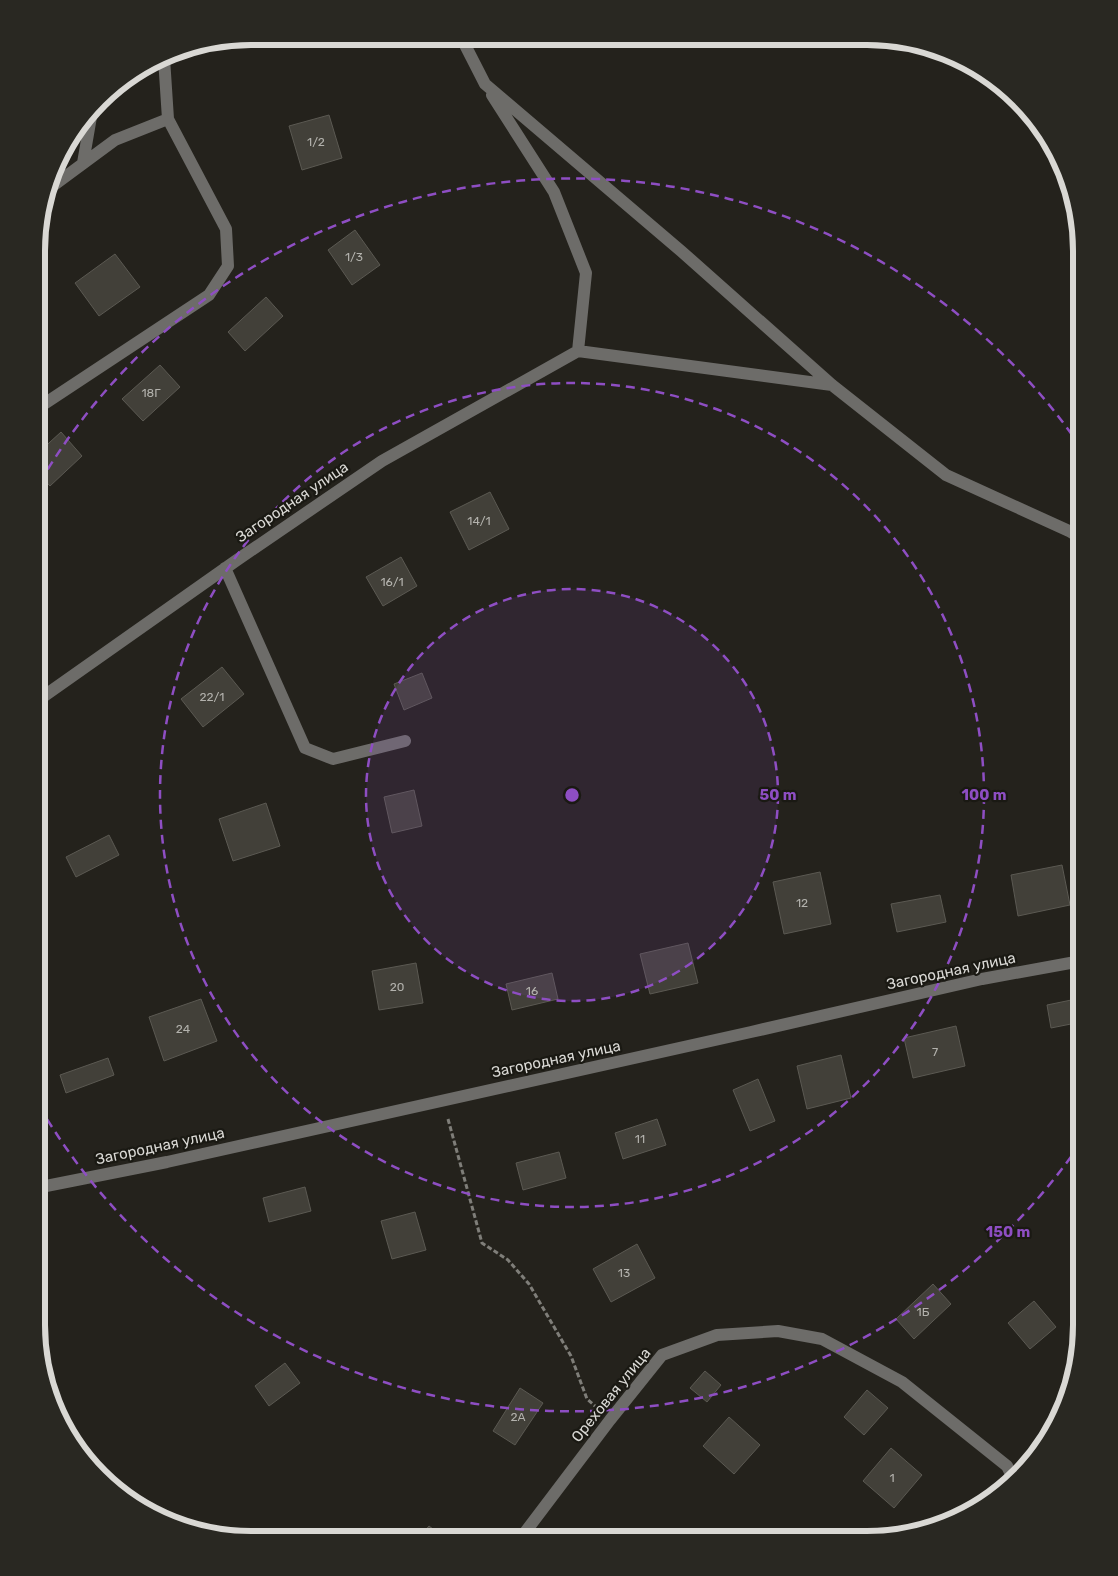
<svg xmlns="http://www.w3.org/2000/svg" width="1118" height="1576" viewBox="0 0 1118 1576" font-family="Rubik,sans-serif">
<style>
.building{fill:#424039;stroke:#5b5952}
.lines{fill:none;stroke-linecap:round;stroke-linejoin:round}
.path{stroke:#7f7e79;stroke-width:3;stroke-dasharray:5 2.5;stroke-linecap:butt}
.minor{stroke:#6d6c69;stroke-width:12}
.ring{fill:none;stroke:#8e4ec3;stroke-width:2.5;stroke-dasharray:9 6}
.labels{text-anchor:middle;dominant-baseline:central;stroke-width:4.5;stroke-linejoin:round;paint-order:stroke}
.number-label{font-size:12px;fill:#b3b2ad}
.street-label{font-size:15px;fill:#d9d8d4;stroke:#1a1913}
.rim{fill:none;stroke:#d9d8d4;stroke-width:6}
.centre{fill:#8e4ec3;stroke:#1a1913;stroke-width:2.5}
.ring-label{font-size:15px;text-anchor:middle;font-weight:bold;fill:#8e4ec3;stroke:#1a1913;stroke-width:4.5;stroke-linejoin:round;paint-order:stroke}
</style>
<rect width="100%" height="100%" fill="#24221c"/>
<path class="building" d="M329,115L342,158L302,170L289,126Z
M355,230L380,265L352,285L328,250Z
M115,254L140,287L99,316L75,283Z
M266,297L283,316L245,351L228,332Z
M160,365L180,387L143,421L122,399Z
M61,432L82,456L50,486L38,473V453Z
M490,492L509,529L469,550L450,512Z
M401,557L417,586L383,606L366,577Z
M222,667L244,694L203,727L181,699Z
M422,673L432,698L404,710L394,684Z
M414,790L422,826L392,833L384,797Z
M266,803L280,846L233,861L219,819Z
M109,835L119,855L76,877L66,857Z
M1062,865L1070,905L1018,916L1011,875Z
M820,872L831,924L784,934L773,882Z
M940,895L946,922L897,932L891,904Z
M688,943L698,983L650,994L640,954Z
M416,963L423,1003L379,1010L372,971Z
M552,973L558,999L512,1010L506,984Z
M1081,998V1022L1051,1028L1047,1005Z
M201,999L217,1041L164,1061L149,1017Z
M956,1026L965,1066L913,1078L904,1038Z
M841,1055L851,1098L807,1109L797,1066Z
M108,1058L114,1075L66,1093L60,1075Z
M758,1079L775,1121L750,1131L733,1090Z
M657,1119L666,1145L623,1159L615,1133Z
M559,1152L566,1178L523,1190L516,1163Z
M305,1187L311,1211L269,1222L263,1198Z
M415,1212L426,1250L392,1259L381,1221Z
M36,1237L46,1275L36,1277Z
M637,1244L655,1278L611,1302L593,1269Z
M933,1284L951,1304L914,1339L896,1319Z
M1034,1301L1056,1327L1030,1349L1008,1323Z
M285,1363L300,1383L269,1406L255,1386Z
M705,1371L721,1385L707,1402L690,1388Z
M520,1388L543,1403L515,1445L493,1431Z
M867,1390L888,1408L864,1435L844,1417Z
M729,1417L760,1445L734,1474L703,1446Z
M891,1448L922,1475L894,1508L863,1481Z
M429,1526L446,1539L419,1538Z"/>
<g class="lines">
<path class="path" d="M448,1119L482,1243L508,1260L529,1284L571,1356L587,1399L595,1406"/>
<path class="minor" d="M461,37L485,84L681,251L832,385L946,475L1069,531L1082,539
M492,95L554,192L586,273L578,351
M83,163L92,111
M50,188L115,140L168,119
M578,351L832,385
M38,408L209,295L228,266L226,229L168,119L164,58
M225,568L305,748L333,759L405,741
M37,701L237,560L382,461L578,351
M36,1188L167,1162L751,1032L982,979L1081,961
M520,1539L610,1420L662,1355L717,1335L778,1331L822,1339L902,1382L1007,1466L1014,1480"/>
</g>
<circle cx="572" cy="795" r="206" fill="#8e4ec3" fill-opacity=".12"/>
<g class="ring">
<circle cx="572" cy="795" r="206"/>
<circle cx="572" cy="795" r="412"/>
<path d="M1080 1144A617 617 0 0 1 38 1104M40 482A617 617 0 0 1 1080 446"/>
</g>
<g class="labels">
<g class="number-label">
<text x="316" y="142">1/2</text>
<text x="354" y="257">1/3</text>
<text x="151" y="393">18Г</text>
<text x="479" y="521">14/1</text>
<text x="392" y="582">16/1</text>
<text x="212" y="697">22/1</text>
<text x="802" y="903">12</text>
<text x="397" y="987">20</text>
<text x="532" y="991">16</text>
<text x="183" y="1029">24</text>
<text x="935" y="1052">7</text>
<text x="640" y="1139">11</text>
<text x="624" y="1273">13</text>
<text x="923" y="1312">1Б</text>
<text x="518" y="1417">2А</text>
<text x="892" y="1478">1</text>
</g>
<g class="street-label">
<text transform="translate(292 502) rotate(-34)">Загородная улица</text>
<text transform="translate(951 971) rotate(-12)">Загородная улица</text>
<text transform="translate(556 1059) rotate(-12)">Загородная улица</text>
<text transform="translate(160 1146) rotate(-12)">Загородная улица</text>
<text transform="translate(611 1395) rotate(-51)">Ореховая улица</text>
</g>
</g>
<path d="M0 0H1118V1576H0ZM251 45H867A206 206 0 0 1 1073 251V1325A206 206 0 0 1 867 1531H251A206 206 0 0 1 45 1325V251A206 206 0 0 1 251 45Z" fill="#292822" fill-rule="evenodd"/>
<path class="rim" d="M251 45H867A206 206 0 0 1 1073 251V1325A206 206 0 0 1 867 1531H251A206 206 0 0 1 45 1325V251A206 206 0 0 1 251 45Z"/>
<circle cx="572" cy="795" r="8" class="centre"/>
<g class="ring-label">
<text x="778" y="800">50 m</text>
<text x="984" y="800">100 m</text>
<text x="1008" y="1237">150 m</text>
</g>
</svg>
